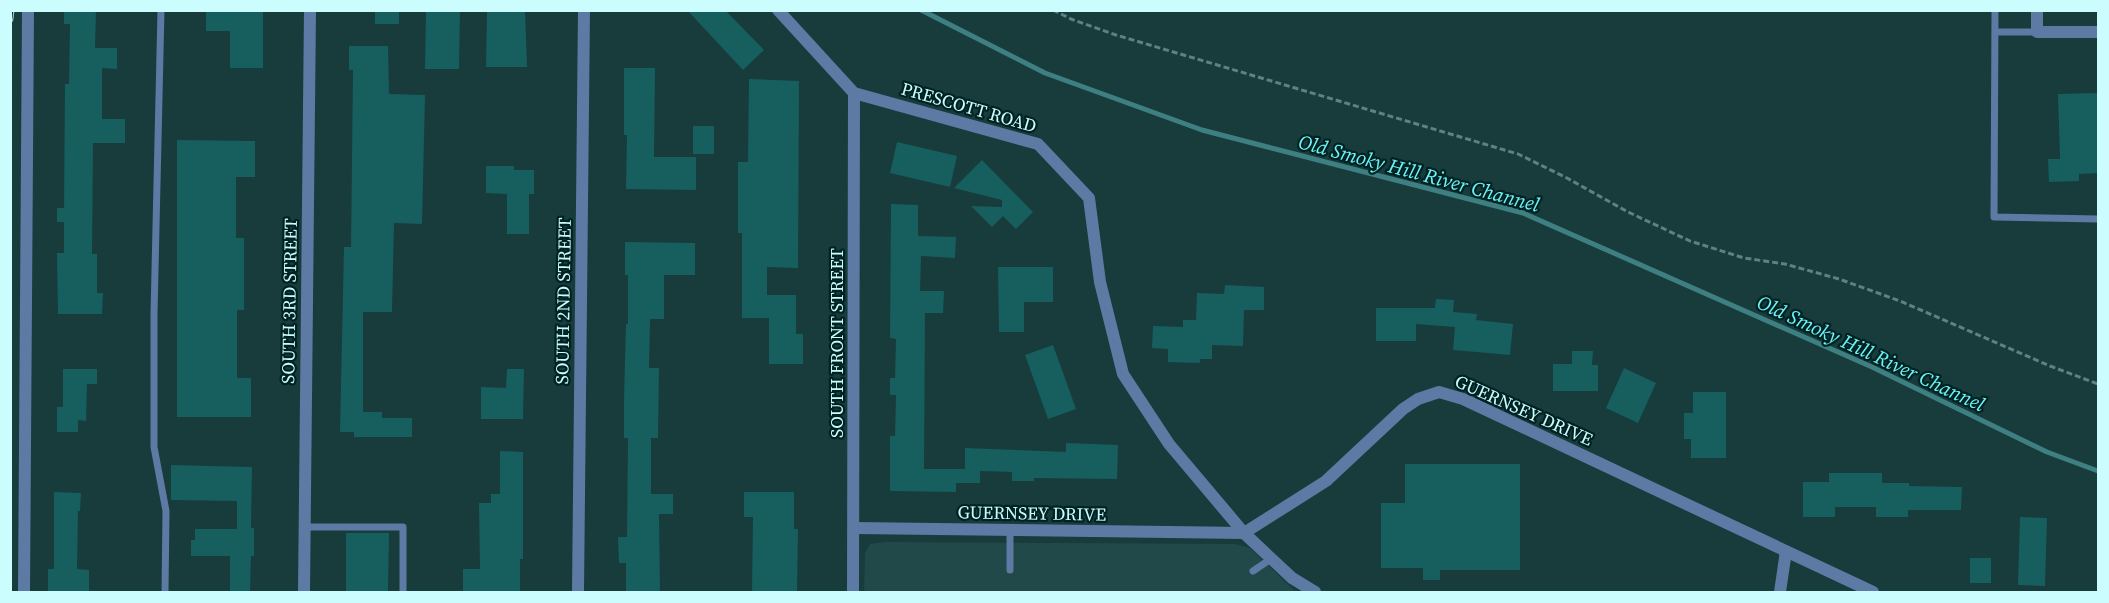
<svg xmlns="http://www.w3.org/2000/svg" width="2109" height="603" viewBox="0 0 2109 603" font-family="'Source Serif 4',serif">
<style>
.built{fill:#21494a}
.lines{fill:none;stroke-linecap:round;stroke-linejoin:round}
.stream{stroke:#3e7f81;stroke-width:5}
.building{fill:#175e5f}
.path{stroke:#5a8384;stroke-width:3;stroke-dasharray:6 3;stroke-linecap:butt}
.service{stroke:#5c7aa4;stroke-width:7}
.minor{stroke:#5c7aa4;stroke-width:12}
.tertiary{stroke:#5c7aa4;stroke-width:12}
.rail-casing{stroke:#9bc9ca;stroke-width:7}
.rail{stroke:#002223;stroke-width:4.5;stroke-dasharray:14;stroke-linecap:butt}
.labels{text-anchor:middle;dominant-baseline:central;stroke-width:4.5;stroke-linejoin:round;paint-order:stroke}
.street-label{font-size:18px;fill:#cbfdfe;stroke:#002223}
.water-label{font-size:20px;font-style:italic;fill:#6cf4f7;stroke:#002223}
</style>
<rect width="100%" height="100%" fill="#183b3c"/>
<path class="built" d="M885,542L1235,544L1250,548L1296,592H864L865,553L870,544Z"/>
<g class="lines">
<path class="stream" d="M921,10L1045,73L1202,130L1523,213L1872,367L2047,452L2098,471"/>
</g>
<path class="building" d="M64,10H96L95,48H117V69L102,68V119H125V143H93L92,254H97V293H103L102,314H58L57,253H64V222H57V208H64L65,84H69L70,24H64Z
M206,10H263V68H230V31H206Z
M375,10H399V24H375Z
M426,10H460L459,69H425Z
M487,10H525L527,67H486Z
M687,10H725L764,50L743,70Z
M349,46H388L389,94L425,95L422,224L394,223L392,312H363V412H382V418H412V437H354V432H340L344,247H351L353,70H349Z
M624,68H655L654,157H696V190L626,189L627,135H624Z
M749,79L799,81L798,268L767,267V295H796V334H803V364H769V318H742V233H738V162H748Z
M2098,93V173L2079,174V181L2049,182L2048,159H2060L2058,94Z
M693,126H714V154H693Z
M177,140L255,141V177H236V238H244V310H237V378H251V417H177Z
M897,142L957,156L950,187L890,173Z
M982,160L1033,212L1016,229L1003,216L992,227L971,206L1002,207V200L954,188Z
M486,166H514V170H534V194H529V234H507V194L486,193Z
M891,204L918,205V236L956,237L955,258L921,256L920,291H944L943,313H925L924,469H965V448L1066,452V443L1118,445L1117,479L1034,478V481H1012V472L980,471V483H956V492L890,491V436H895L896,395H890V378H895L896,339L890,338Z
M625,242L695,243V275H664V319H650L649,368H659L658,438H651V494H673V514H659L660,592H626V563H619L618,537H627L628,438H624V399L626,324H628V275H625Z
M998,267H1053V302H1024V332H999Z
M1225,285L1264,287V310H1244L1243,346L1212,345V359H1200V363L1168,362V349L1152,348L1153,326L1183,327V320H1196L1197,293L1224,294Z
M1436,299L1454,300L1453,312L1477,314L1476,320L1513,324L1510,355L1453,350L1455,327L1416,324V341H1376V308H1435Z
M1053,345L1076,409L1048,419L1025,355Z
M1572,351H1593L1592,365H1598V391H1553V364H1572Z
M1624,368L1656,383L1638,423L1606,408Z
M63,369H97V384H87L86,421L78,420V432H57V407H63Z
M507,369H524L523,419H481V387L506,388Z
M1693,392H1726V458H1691V439H1684V413H1693Z
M500,451L523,452V559H520V591H463V569H480L479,503H491V494H500Z
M1405,464H1520V570H1440V580H1423V568H1381V503H1405Z
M171,465L252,467L251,528H254V556H251L250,592H230V556H191V540H195V529H237V501L171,500Z
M1829,473H1882V483H1909V486L1962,487L1961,510H1908V517H1876V507H1835V517H1803V482H1829Z
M54,492L81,493L80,511H78L77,569L89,570V592H48V569H54Z
M744,492H794V529H798L797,592H752L753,517H744Z
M2020,517L2047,518L2045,586L2018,585Z
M346,533H389L388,592H346Z
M1970,558H1991V583H1970Z"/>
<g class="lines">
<path class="path" d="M1053,10L1071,19L1116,35L1518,154L1565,177L1628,212L1690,241L1744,258L1785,264L1839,279L1900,301L2050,366L2098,384"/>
<path class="service" d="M161,10L154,314V447L166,511L165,592
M1995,10L1994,217L2098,219
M1995,32H2037
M305,527H403V592
M1010,570V530
M1253,571L1271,559"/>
<path class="minor" d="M2037,10V32H2098
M854,93L1038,144L1089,198L1100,282L1123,374L1169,444L1244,533L1292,578L1315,592
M854,528L1244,533L1326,481L1403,409L1418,399L1439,392L1463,399L1873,592
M24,592L28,10
M304,592L310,10
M578,592L584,10
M1780,592L1786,551"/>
<path class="tertiary" d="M778,10L854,93L853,592"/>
<g class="rail-casing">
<path id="rail" d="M10,19L11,10"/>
</g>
<use href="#rail" class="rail"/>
</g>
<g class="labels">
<g class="street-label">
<text transform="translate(969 107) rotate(16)">PRESCOTT ROAD</text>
<text transform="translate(289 301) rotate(-89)">SOUTH 3RD STREET</text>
<text transform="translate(563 301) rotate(-89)">SOUTH 2ND STREET</text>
<text transform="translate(836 343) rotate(-90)">SOUTH FRONT STREET</text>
<text transform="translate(1524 410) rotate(24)">GUERNSEY DRIVE</text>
<text transform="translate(1032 513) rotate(1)">GUERNSEY DRIVE</text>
</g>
<g class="water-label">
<text transform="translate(1419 173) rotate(15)">Old Smoky Hill River Channel</text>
<text transform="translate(1871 353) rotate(25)">Old Smoky Hill River Channel</text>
</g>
</g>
<rect width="2109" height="603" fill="none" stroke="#cbfdfe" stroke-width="24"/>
</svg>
